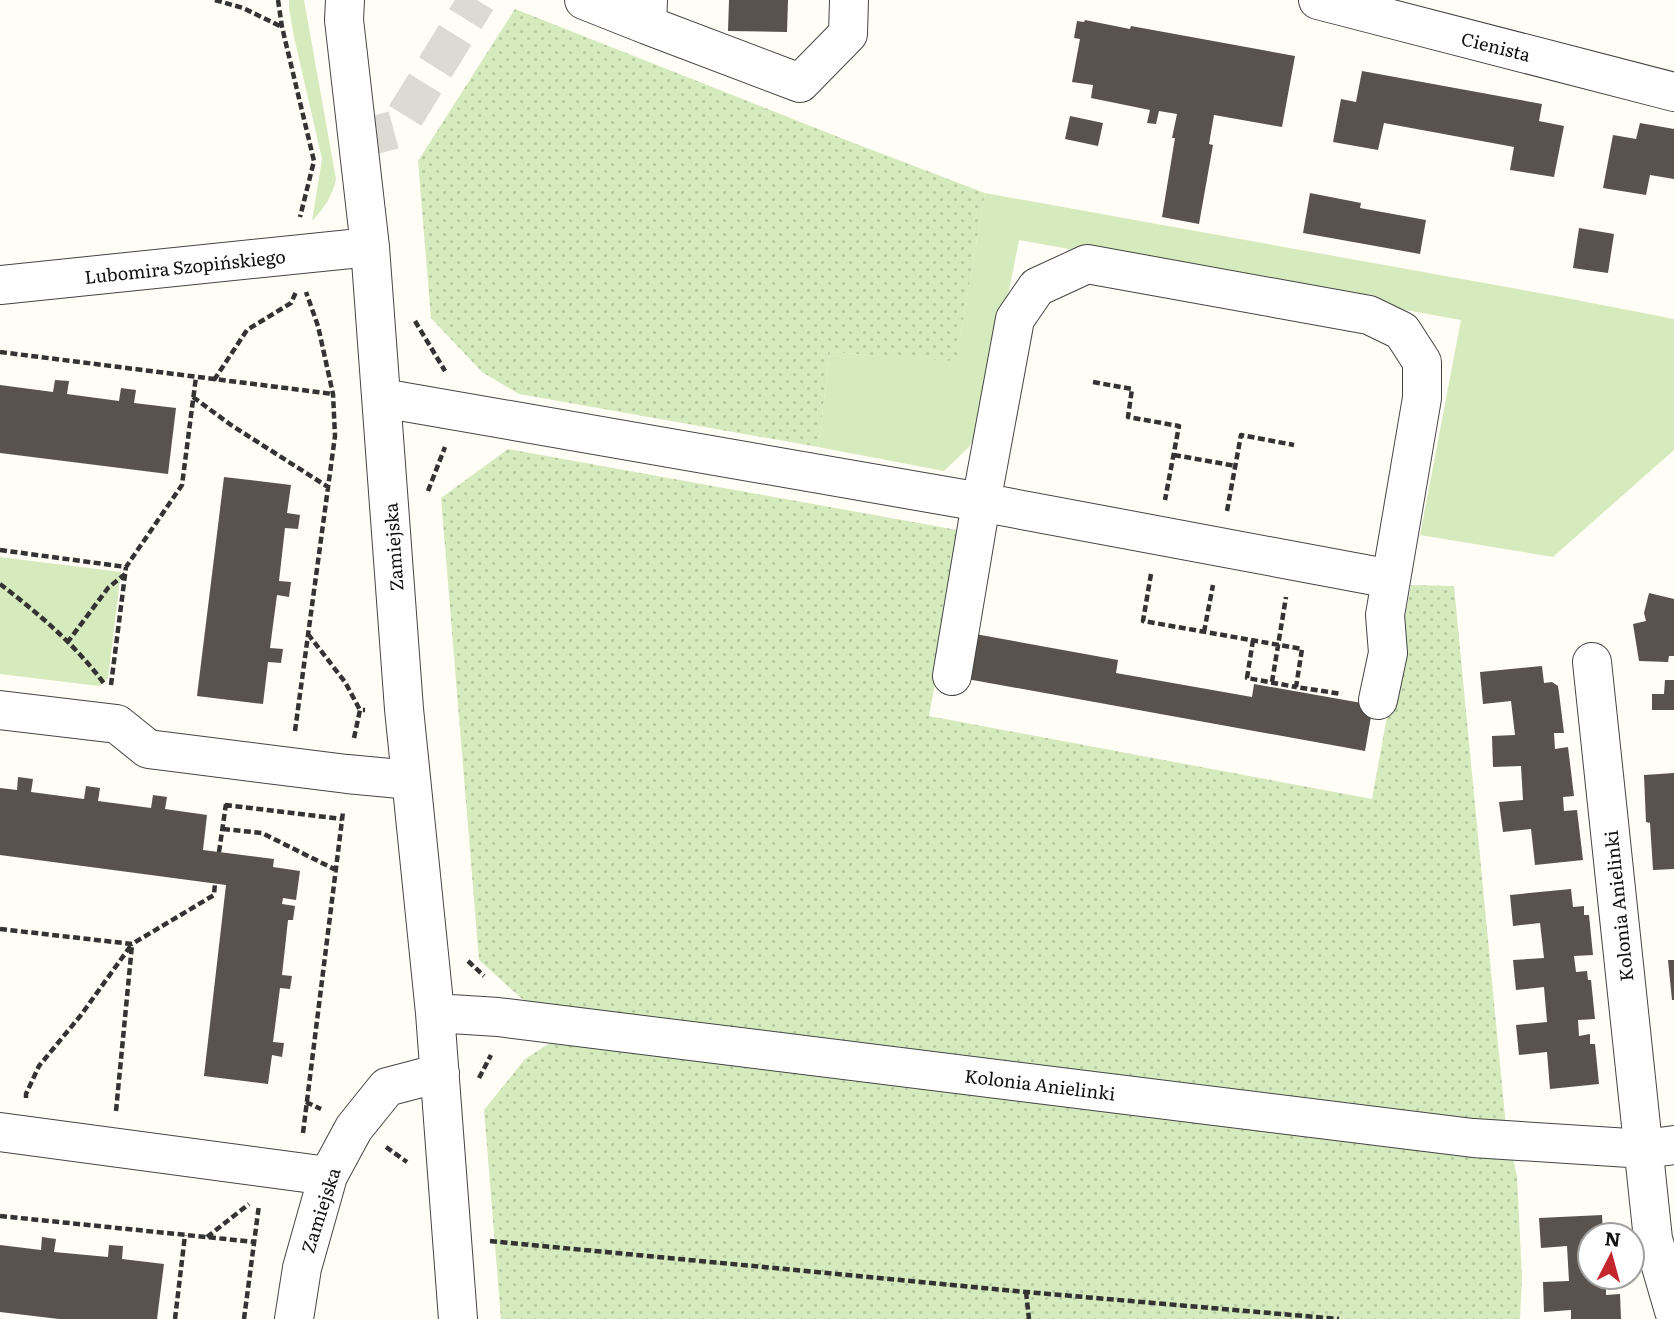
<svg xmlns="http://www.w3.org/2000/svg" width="1674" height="1319" viewBox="0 0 1674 1319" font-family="Literata,serif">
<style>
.grass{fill:#d5ebbd}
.garden{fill:url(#garden-dots)}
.building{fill:#5a524d}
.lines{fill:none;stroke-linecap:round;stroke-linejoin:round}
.minor-tunnel{stroke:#dbdad3;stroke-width:38;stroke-dasharray:38 19;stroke-linecap:butt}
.minor-casing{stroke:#444;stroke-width:40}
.path{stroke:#333;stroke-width:4.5;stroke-dasharray:7 3.5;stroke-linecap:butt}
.minor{stroke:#fff;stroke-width:38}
.labels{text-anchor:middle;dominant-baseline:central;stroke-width:7;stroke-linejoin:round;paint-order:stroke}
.street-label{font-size:18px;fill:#111;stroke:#fff}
</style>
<defs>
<pattern id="garden-dots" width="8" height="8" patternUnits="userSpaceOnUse" patternTransform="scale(1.75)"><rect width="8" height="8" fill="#d5ebbd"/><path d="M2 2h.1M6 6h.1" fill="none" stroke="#b6c8a1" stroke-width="1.8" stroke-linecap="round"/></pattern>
</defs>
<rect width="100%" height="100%" fill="#fffdf5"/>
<path class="grass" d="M289,0H304L336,179C333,195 323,210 312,221L322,159L294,37L289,8Z
M985,193L1556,296L1674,319V450L1553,557L1420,535L1461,320L1019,240L983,422L969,447L944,471L818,447L830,352L956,360Z
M0,557L121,572L108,678L99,686L0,674Z"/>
<path class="garden" d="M515,9L851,142L985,193L956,361L830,352L818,447L519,394L482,372L431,318L418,161Z
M508,449L963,531L929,716L1372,799L1411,585L1454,586L1506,1127L530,1006L479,960L441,498Z
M558,1038L1513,1159L1517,1176L1522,1278L1520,1319H501L484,1110L525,1059Z"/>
<path class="building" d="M729,0H788L787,32L728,31Z
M1085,20L1130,29L1131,26L1295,56L1282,127L1214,115L1209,144L1213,145L1199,224L1162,217L1175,138H1172L1177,114L1159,111L1156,124L1147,123L1150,110L1091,98L1093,85L1072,82L1080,39L1074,38L1077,21L1084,22Z
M1362,71L1542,104L1539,121L1564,126L1554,177L1510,170L1514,147L1384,123L1378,150L1333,142L1341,99L1356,102Z
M1070,116L1103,123L1098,146L1065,139Z
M1640,123L1674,129V179L1650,175L1646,195L1603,188L1613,135L1636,139Z
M1310,193L1361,203L1360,208L1426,220L1420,254L1303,233Z
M1579,228L1614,234L1608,273L1573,268Z
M55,380L69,381L67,394L119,401L121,388L136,390L134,403L176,408L168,474L0,453V385L53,392Z
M224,477L291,485L287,513L300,515L298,529L285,528L279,581L291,582L289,597L277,595L270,648L283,649L281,663L268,662L263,704L197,696Z
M1649,593L1674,599V656H1669L1668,662L1639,661L1633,624L1646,621L1644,613Z
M975,634L1118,660L1116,673L1252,697L1254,684L1373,705L1365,751L967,679Z
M1542,666L1544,683L1552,682L1558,686L1559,693L1564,733H1554L1555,749L1568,747L1574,796L1563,797L1564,811L1577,810L1583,860L1535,865L1531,829L1503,832L1499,802L1523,800L1521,766L1493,767L1492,736L1515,735L1511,701L1483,704L1480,672Z
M1665,680H1674V710H1652V694H1664Z
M1674,773V869L1653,870L1650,823L1646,822L1644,775Z
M18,777L33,779L31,792L84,799L86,786L100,788L98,801L151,808L153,795L167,797L165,809L207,815L203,850L274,859L273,867L300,871L296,900L283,898L282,904L295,906L293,920H288L282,975L292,976L290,989L280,988L273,1042L284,1043L282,1057L272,1055L268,1084L204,1076L226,885L0,855V788L17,790Z
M1571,889L1573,907L1584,906V915H1589L1593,955L1574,956L1576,972L1587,971L1588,980H1591L1595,1019L1578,1020L1579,1036L1590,1034V1044H1595L1599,1084L1550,1089L1547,1052L1519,1055L1516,1025L1547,1022L1544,987L1516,990L1513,960L1544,958L1540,923L1513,926L1510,895Z
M1668,960H1674V1000H1672Z
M1602,1215L1603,1235H1590V1277H1619V1280L1606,1281V1295L1620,1294L1621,1319H1571V1310L1544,1312L1543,1282L1569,1281L1567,1246L1541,1248L1539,1218Z
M42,1237L56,1239L54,1252L108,1257L109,1245L123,1246L122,1259L164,1264L157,1319H59L0,1312V1245L41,1250Z"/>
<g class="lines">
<path class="minor-tunnel" d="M357,140L397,129L477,0"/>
<g class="minor-casing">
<path id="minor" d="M345,0L344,20L370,247L404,709L435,1013L458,1319
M584,0L647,25
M648,0L647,25L800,83L848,34L849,0
M1318,0L1674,92
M0,285L370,247
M382,398L969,500L1391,579
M1592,662L1653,1239L1674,1311
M952,676L981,503L1015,319L1037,287L1087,264L1369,315L1402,331L1422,362V398L1385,615L1388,653L1378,700
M0,710L117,724L148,749L347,774L411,780
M435,1013L498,1017L1473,1138L1645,1149L1674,1145
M0,1132L328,1176
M294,1319L302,1268L328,1176L354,1128L387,1087L440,1073"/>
</g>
<path class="path" d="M215,0L243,8L282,27
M278,0L282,27L314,161L300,217
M415,321L445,371
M0,352L333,394
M214,380L247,330L291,303L296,292
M1093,382L1132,389L1128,417L1179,426L1165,500
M193,397L231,425L328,487
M1174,455L1236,466
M428,491L445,447
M1227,511L1241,435L1294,445
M0,550L126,567L182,485L196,377
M1151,574L1143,621L1302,649L1296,687L1342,694
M0,584C38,613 77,646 105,685
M1204,632L1213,585
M308,634L345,682L360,710
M1253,640L1247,678L1296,687
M67,643L108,588L125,574
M1272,682L1286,597
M111,685L126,567
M295,731L335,436L333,394L318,326L306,292
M354,738L360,710H365
M225,805L342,819
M223,829L262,833L336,870
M219,852L226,804
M0,929L132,944L214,895L215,883
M468,961L484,976
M479,1078L491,1055
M26,1098V1094L39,1066L81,1015L132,944
M306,1102L321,1109
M116,1111L132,945
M303,1133L343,812
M386,1147L407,1162
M0,1216L255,1242
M207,1237L249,1204
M490,1241L1026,1292L1339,1319
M1026,1292L1029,1319
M175,1319L185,1235
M244,1319L259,1205"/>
<use href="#minor" class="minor"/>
</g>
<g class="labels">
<g class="street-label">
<text transform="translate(1496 46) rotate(14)">Cienista</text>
<text transform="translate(185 266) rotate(-6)">Lubomira Szopińskiego</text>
<text transform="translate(393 547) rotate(-94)">Zamiejska</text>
<text transform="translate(1618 906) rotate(-96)">Kolonia Anielinki</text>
<text transform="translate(1040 1084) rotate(7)">Kolonia Anielinki</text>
<text transform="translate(320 1210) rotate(-72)">Zamiejska</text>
</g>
</g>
<g transform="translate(1611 1256) rotate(6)"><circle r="33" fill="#ffffff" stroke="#a0a0a0" stroke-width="2"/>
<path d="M0-5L12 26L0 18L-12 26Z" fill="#c4262e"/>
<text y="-10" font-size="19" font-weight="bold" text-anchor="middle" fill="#111111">N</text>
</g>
</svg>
